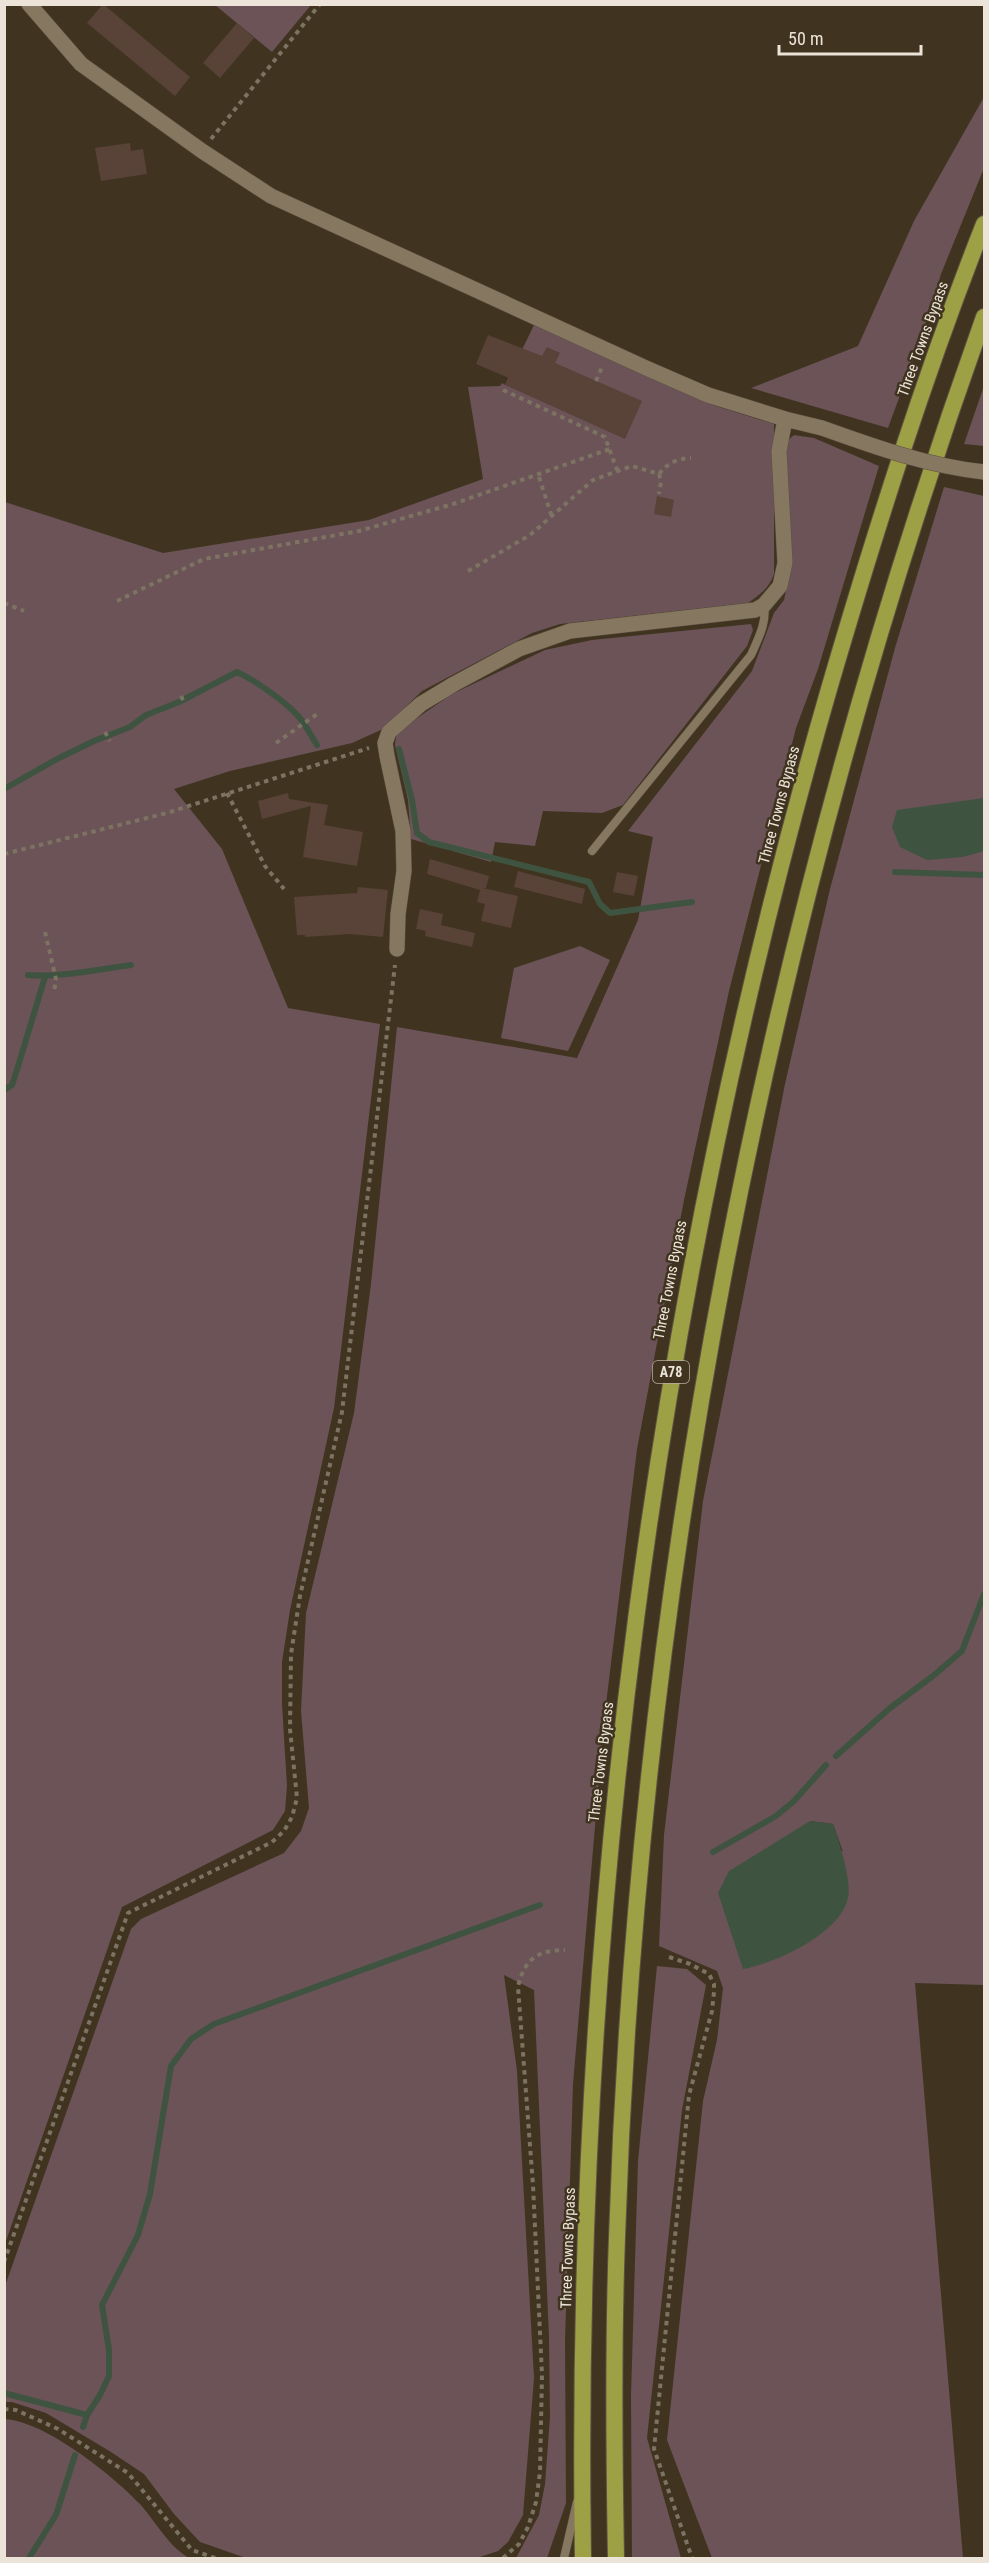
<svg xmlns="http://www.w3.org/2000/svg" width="989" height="2563" viewBox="0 0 989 2563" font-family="'Roboto Condensed',sans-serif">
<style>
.green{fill:#6b5357;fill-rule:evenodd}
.water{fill:#3e5440}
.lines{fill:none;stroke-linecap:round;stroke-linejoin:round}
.stream{stroke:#3e5440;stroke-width:6}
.building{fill:#594238}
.service-casing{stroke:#5e5342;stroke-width:9}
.minor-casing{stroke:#5e5342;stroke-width:16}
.trunk-casing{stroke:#5e5342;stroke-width:18}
.path{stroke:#7d7362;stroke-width:4;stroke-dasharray:4.5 4.5;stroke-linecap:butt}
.service{stroke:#867761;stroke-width:8}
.minor{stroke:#867761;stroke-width:15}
.trunk{stroke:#9ea045;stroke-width:16}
.minor-bridge-casing{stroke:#5e5342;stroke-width:16;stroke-linecap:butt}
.minor-bridge{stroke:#867761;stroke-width:15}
.labels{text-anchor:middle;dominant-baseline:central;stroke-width:5;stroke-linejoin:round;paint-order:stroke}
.shield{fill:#403420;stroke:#b8afa1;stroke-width:1.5}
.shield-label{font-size:14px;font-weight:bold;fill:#ece4d8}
.street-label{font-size:15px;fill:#ece4d8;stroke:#403420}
</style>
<rect width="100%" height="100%" fill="#403420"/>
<path class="green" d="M215,5H311L272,52Z
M984,97V168L941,274L925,327L888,428L751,388L858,346L914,221Z
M534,325L716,406L774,424V574C769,588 760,595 748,603L560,624L532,633L422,691L383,729L352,743L230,771L174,789L222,849L288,1008L380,1024L334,1408L290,1610L282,1662V1704L287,1786L285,1811L273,1830L122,1907L5,2244V502L163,553L369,520L483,479L468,387L500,386L502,383L505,385Z
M984,386V446L964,444Z
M794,435L814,438L879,466L818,669L796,728L729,991L684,1200L637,1449L604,1721L573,2084L565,2341L566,2503L547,2558H516L539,2515L545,2484L550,2417L549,2337L534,1990L504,1975L517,2071L534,2378L523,2515L508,2542L498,2551L477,2558H246L200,2542L174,2514L144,2474L111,2452L46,2413L12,2402H5V2286L131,1929L141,1919L284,1853L301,1831L309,1808L301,1711L306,1613L354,1413L371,1284L397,1027L577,1058L638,920L653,837L628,831L752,671L774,613L784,600L789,576L786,442Z
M944,487L984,496V1985L915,1983L963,2558H712L667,2440L703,2101L717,2040L723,1988L717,1971L659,1946L664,1835L703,1501L785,1084L830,889L895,648ZM810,1821L833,1824L843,1852Z
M751,624L753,630L747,646L623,805L602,813L543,811L535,846L495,842L491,862L411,839L408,800L395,745L396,737L400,730L452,694L545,650L592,640Z
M580,946L610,960L568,1051L501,1038L514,968Z
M657,1966L687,1969L706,1985L682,2110L647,2438L681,2558H632L631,2396L638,2161Z
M5,2419C46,2422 111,2474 140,2504C156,2522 168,2546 189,2558H5Z"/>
<path class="water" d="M984,798V851L963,857L927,860L900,847L892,827L897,810Z
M810,1821L833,1824C839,1841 852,1881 848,1898C840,1934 776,1963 743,1969L718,1893L729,1871Z"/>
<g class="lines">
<path class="stream" d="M399,749L412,800L417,833L429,842L589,882L600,904L610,913L692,902
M4,789L57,759L94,741L130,727L146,715L179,702L237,672C255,680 286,702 299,717C306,725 311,736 317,745
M895,872L984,875
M28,975C55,978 101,969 131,965
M4,1090L12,1085L16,1073L45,977
M836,1756L890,1708L933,1676L962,1651L984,1594
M713,1852L776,1816L794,1801L826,1765
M4,2393L87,2415
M83,2427L87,2415L100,2395L109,2376V2350L102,2305L138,2235L150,2194L171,2066L191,2039L214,2024L540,1905
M29,2558L56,2515L75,2455"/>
</g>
<path class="building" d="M103,4L190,77L175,96L87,23Z
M237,23L254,38L220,78L203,63Z
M130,143L131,151L143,149L147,174L101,181L95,148Z
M488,335L542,356L547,347L560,353L555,363L642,401L625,439L505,385L509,378L476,364Z
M657,496L674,500L671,517L654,514Z
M288,793L289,799L328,805L324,825L363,832L357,866L303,857L311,806L262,819L258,801Z
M430,859L489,876L486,888H483L518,896L511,928L481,921L485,904L477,902L480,890L427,874Z
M518,871L585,889L582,904L514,887Z
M617,872L638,876L634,896L613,892Z
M358,887L388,890L383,937L350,934L305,937V935H297L294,897L357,893Z
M420,909L443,914L441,925L475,933L472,947L425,936L426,931L416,929Z"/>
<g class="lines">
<g class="service-casing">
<path id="service" d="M592,851L751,655C758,639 767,623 764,605
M564,2558L577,2502"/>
</g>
<g class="minor-casing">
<path id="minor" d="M29,4L81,64L202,151L271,196L646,368L708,395L785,419
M397,949L398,914L404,871L403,831L387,756L385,743L389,732L421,704L454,684L519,649L570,631L755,610L764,605L780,586L785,563L779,451L785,419L822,428"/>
</g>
<g class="trunk-casing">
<path id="trunk" d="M583,2558C573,1927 654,1296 829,689C875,532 924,376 984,224
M616,2558C614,2451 613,2344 617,2237C638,1584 764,932 984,317"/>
</g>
<path class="path" d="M211,139L320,4
M596,381L603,365
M503,390L605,437L617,470
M659,474L661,481L659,494
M539,477L552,517
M468,571L530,535L593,480L632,466L659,474C668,463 676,459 691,458
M117,601L204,559L359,531L453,504L610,449
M4,603L24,611
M181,696L184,702
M105,732L110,741
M276,743L320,712
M227,793L265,866L284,889
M4,854L167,813L369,748
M45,932L56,979L54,992
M669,1957L690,1964L709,1974L714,1984V1992L712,2011L689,2095L654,2449L692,2558
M4,2262L128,1913L272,1842L284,1831L292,1817L297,1798L290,1729L291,1654L300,1596L342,1412L395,965
M4,2409L16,2410L58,2429L128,2473L192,2550L215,2558
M503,2558L519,2544L528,2527L536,2502L540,2472L542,2375L533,2185L518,1987C524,1960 537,1950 565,1950"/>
<use href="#service" class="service"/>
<use href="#minor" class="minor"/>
<use href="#trunk" class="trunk"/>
<g class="minor-bridge-casing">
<path id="minor-bridge" d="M822,428C875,447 928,466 984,472"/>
</g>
<use href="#minor-bridge" class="minor-bridge"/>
</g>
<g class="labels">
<rect class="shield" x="653" y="1361" width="36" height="22" rx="4.5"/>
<g class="shield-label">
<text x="671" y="1372">A78</text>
</g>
<g class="street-label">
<text transform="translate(923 339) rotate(-70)">Three Towns Bypass</text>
<text transform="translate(779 805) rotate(-75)">Three Towns Bypass</text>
<text transform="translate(670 1280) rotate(-79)">Three Towns Bypass</text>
<text transform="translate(601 1762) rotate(-83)">Three Towns Bypass</text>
<text transform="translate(568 2248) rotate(-88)">Three Towns Bypass</text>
</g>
</g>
<rect width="989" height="2563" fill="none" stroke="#ece4d8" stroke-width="12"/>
<path d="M779 45v9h142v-9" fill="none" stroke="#ece4d8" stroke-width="3"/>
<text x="788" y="45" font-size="18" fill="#ece4d8" stroke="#403420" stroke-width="4.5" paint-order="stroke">50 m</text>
</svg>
